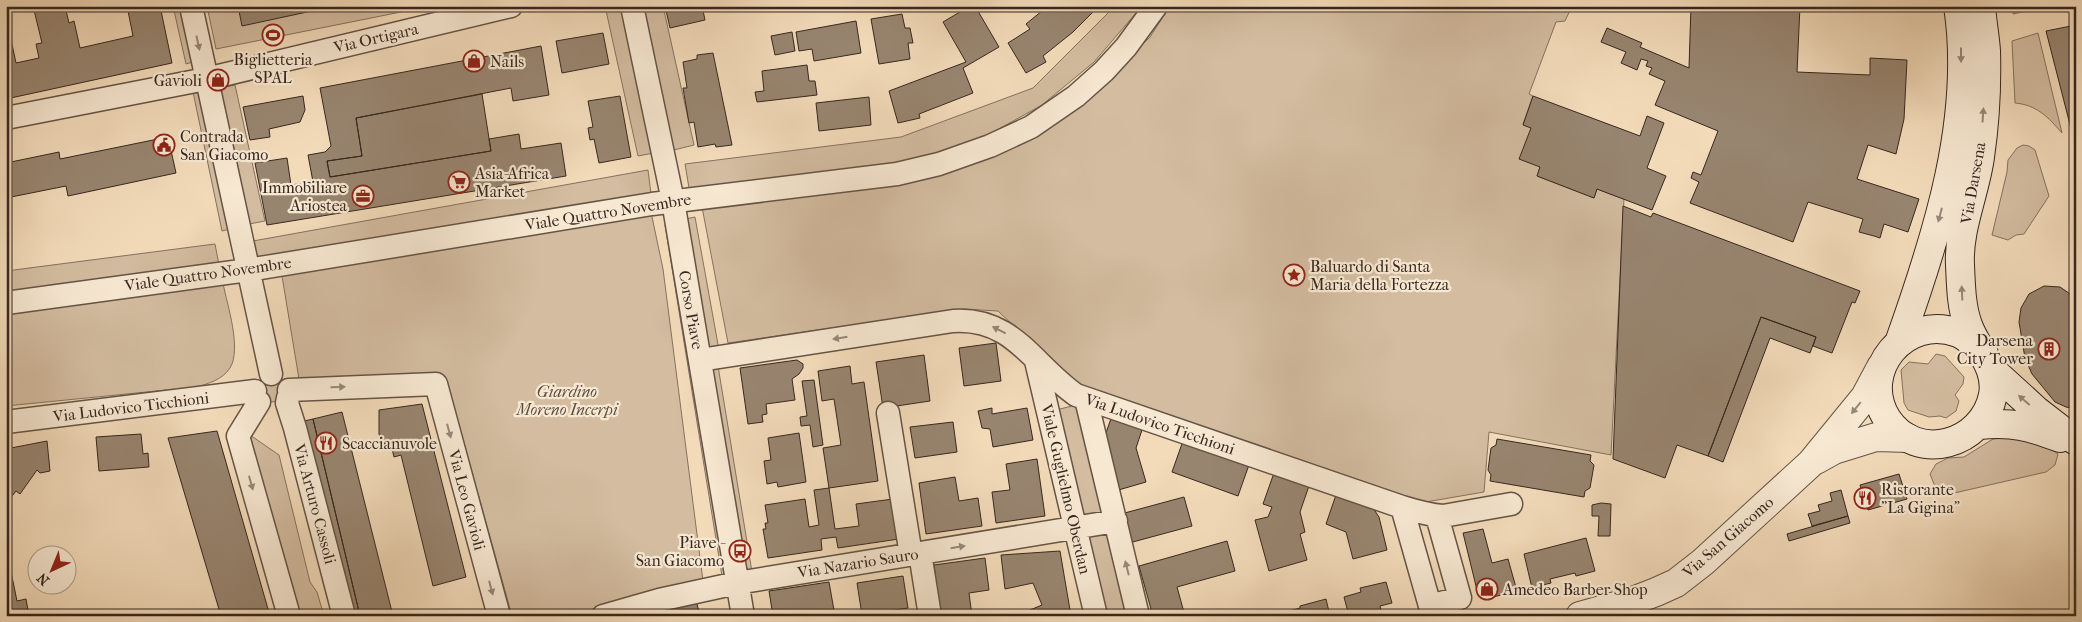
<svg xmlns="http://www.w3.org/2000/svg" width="2082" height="622" viewBox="0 0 2082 622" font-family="'IM FELL French Canon',serif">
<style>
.green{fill:#d3bca0;stroke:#847260}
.building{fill:#988570;stroke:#362720}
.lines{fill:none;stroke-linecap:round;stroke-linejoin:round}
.minor-casing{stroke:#655446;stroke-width:25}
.tertiary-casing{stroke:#655446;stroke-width:30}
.secondary-casing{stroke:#362720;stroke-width:30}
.minor{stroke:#f7e8d2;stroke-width:22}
.tertiary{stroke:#f7e8d2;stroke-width:28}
.secondary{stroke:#f7e8d2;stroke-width:28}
.oneway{fill:#968879}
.labels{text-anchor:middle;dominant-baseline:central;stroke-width:4.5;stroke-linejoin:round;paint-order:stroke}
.street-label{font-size:16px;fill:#362720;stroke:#f7e8d2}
.poi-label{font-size:16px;fill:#362720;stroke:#f7e8d2;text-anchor:start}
.park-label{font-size:16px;font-style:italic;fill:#5d4c40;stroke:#f7e8d2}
</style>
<rect width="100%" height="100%" fill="#f3dbba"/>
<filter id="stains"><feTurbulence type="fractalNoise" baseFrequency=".004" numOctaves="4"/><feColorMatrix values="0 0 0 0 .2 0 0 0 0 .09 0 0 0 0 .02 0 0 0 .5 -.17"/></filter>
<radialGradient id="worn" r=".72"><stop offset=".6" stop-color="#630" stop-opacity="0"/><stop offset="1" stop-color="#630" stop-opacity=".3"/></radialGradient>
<path class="green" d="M173,6H188L199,60L186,64Z
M207,6H431L216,49Z
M605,6H626L659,152L638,156Z
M641,6H663L694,145L674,150Z
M1115,6H1142L1094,62L1042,105L968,146L895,167L690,194L685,164L901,137L1033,88Z
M1170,6H1572L1565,21L1556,22L1529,94L1533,96L1523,124L1531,128L1540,167L1537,176L1594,198L1597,189L1624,199L1611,455L1489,432L1484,492L1414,504L1083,391L998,311L963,309L728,343L702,207L891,184L1114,73L1150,37Z
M2012,6H2050L2013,14Z
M2038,33L2062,133C2048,117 2037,105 2015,103L2012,41Z
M235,85L265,221L244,225L215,89Z
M205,90L234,228L222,231L193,92Z
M2023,145L2029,146L2035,150L2049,196L2024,234L2016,235L2008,240L1992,235L2007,172L2008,160L2017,148Z
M648,170L651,194L258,262L253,241Z
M651,212L663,269L703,581L573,616H512L446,379L300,385L281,270Z
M695,217L719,350L705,352L681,220Z
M673,224L730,575L722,576L665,225Z
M215,244L219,265L6,294V271Z
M223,283C227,305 242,348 230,368C222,380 209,383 197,387L6,406V313Z
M1936,354L1945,356L1964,377L1963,384L1955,395L1959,401L1956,411L1946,418L1940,416L1929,417L1908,410L1904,403L1901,370L1909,362L1928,364Z
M718,366L752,572L743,573L709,367Z
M261 391a11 11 0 1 1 22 0a11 11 0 1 1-22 0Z
M1080,404L1106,513L1078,520L1052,411Z
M250,435L279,455L310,582L317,592L324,616H300L295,611Z
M2018,437L2050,448L2058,454L2055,465L2046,472L1950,494L1936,489L1930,474L1936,464L1948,458L1964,457L1993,439Z
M1113,531L1133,616H1101L1083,538Z"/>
<path class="building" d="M33,6H65L69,23L74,21L80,48L133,36L127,6H160L172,63L6,99V16L16,63L39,58L36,44L42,43Z
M238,6H335L242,26Z
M665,6H702L705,20L670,28Z
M736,6H755L737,10Z
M970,6H975L999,47L963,68L973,93L919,114L920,118L898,123L889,91L966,62L943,22Z
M1048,6H1099L1073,32L1043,56L1046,62L1026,73L1008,43L1030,29L1026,24Z
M1691,6H1800L1797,72L1870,75V58L1907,60L1904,119L1896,154L1868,145L1857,179L1919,199L1908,232L1884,224L1880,238L1874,236L1859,232L1863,219L1808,202L1793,242L1690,203L1699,182L1691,178L1693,172L1701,175L1718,131L1655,105L1665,81L1649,74L1652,68L1646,66L1648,61L1641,59L1637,70L1621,63L1626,52L1601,42L1607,28L1642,43L1640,47L1689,68Z
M902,14L905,28H910L913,43H908L910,59L879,64L871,19Z
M856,21L861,53L814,61L812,49L799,51L796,32Z
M2076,25V148L2046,31Z
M792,32L795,51L775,55L771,36Z
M603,33L609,64L562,73L556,41Z
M541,46L549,95L513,101L511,88L356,118L362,156L327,161L330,177L491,151L489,139L519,134L521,149L561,143L566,176L267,225L255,163L287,158L291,185L313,182L308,155L325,152L331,146L320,88Z
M713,53L732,145L716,147L715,144L698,147L694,122L689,123L683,88H687L683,62L697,59V55Z
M807,65L809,81H815L817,95L757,102L755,92L764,91L762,71Z
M482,94L491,151L330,177L327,161L362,156L356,118Z
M303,96L305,110L300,122L269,129L270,137L250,140L243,107Z
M620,96L631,157L599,163L594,139L590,140L588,128L593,127L588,101Z
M1533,96L1640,136L1647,116L1664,123L1647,168L1666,176L1652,210L1597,189L1594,198L1537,176L1540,167L1519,159L1531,128L1523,125Z
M869,97L871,125L819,131L816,103Z
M168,137L176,173L68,196L66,186L6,198V163L59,152L60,159Z
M1623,206L1651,217L1653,213L1860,291L1855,303L1852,302L1832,353L1813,346L1816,337L1761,317L1708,456L1677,445L1665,478L1613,459Z
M2044,286L2060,287L2076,298V409L2066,407L2055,402L2032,374L2025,358L2019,322L2021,308L2029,294Z
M1761,317L1816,337L1810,353L1770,338L1723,462L1708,456Z
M996,343L1001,381L964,386L959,348Z
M924,355L930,401L883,408L876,362Z
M797,360L803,364V368L799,374L792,379L795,400L766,404L767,414L762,415L763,422L748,424L740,368Z
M850,366L852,384L864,382L878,481L829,488L823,448L841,445L834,399L822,401L818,371Z
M814,380L823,445L813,447L810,425L801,426L800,417L807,416L802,381Z
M422,404L466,577L433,586L401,455L394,457L391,445L383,446L379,434V410Z
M992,408V414L1027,408L1033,440L993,447L990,429L982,428L978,411Z
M342,412L393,616H360L313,419Z
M1113,413L1144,424L1136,448L1146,482L1115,491L1102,444Z
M313,419L360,616H348L300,422Z
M953,422L957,452L915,458L910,427Z
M217,431L270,616H221L168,438Z
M799,433L806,482L778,487L777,482L767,484L764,461L771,460L768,438Z
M141,434L143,454L148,453L149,467L99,471L96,437Z
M1184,438L1250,462L1238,496L1172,472Z
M1497,439L1591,455L1590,461L1594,465L1590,488L1585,491L1584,497L1490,481L1491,475L1488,470L1491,448L1496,445Z
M47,441L50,471L40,473L37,470L20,494L16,491L6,504V455L11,448Z
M1037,459L1045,516L996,523L992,492L1010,490L1006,464Z
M1275,470L1310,483L1300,512L1305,532L1300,534L1307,560L1269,571L1255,520L1268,517L1272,507L1263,504Z
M1899,474L1907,499L1868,510L1860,485Z
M955,477L959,501L978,498L982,526L926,534L919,483Z
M829,488L835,529L859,526L856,504L893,499L899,539L838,548L836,537L821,539L822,550L768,558L763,529H766L765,523H768L765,505L805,499L809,527L819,525L814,490Z
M1841,490L1848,516L1812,526L1808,514L1820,511L1818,505L1832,501L1830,493Z
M1337,492L1369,502L1379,517L1387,550L1353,559L1346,532L1326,524Z
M1184,497L1192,526L1129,543L1121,514Z
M1601,503L1611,504L1610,536H1598L1599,516H1592V505Z
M1848,516L1850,523L1789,541L1787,534Z
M1483,529L1492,563L1508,559L1517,591L1489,598L1477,590L1463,533Z
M1586,538L1595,571L1576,576L1575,573L1550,579L1551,583L1532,588L1524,554Z
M1227,541L1235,571L1177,587L1185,616H1153L1139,566Z
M1060,551L1071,616H1031L1030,610L1042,605L1033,583L1005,589L1001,555Z
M985,558L989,590L969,593L972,616H940L934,565Z
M6,560L9,562L17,601L26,599L29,616H6Z
M903,576L908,608L862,615L857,583Z
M829,582L835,616H773L769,591Z
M1386,582L1392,603L1380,606L1382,615L1349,616L1344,597L1361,592L1360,588Z
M695,596L700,616H660L657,605Z
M1326,599L1330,616H1287L1286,612L1300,608V606Z"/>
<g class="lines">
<g class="minor-casing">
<path id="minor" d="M191,6L271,374
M632,6L673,201L743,616
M6,118L206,79L511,6
M6,303L248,270L652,204L897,174L939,164L990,146L1031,127L1076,96L1104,71L1126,47L1156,6
M700,360L953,321C1013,317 1032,364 1076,395L1402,507
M1036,361L1096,616
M289,390L436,384L499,616
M288,398L287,403L295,428L344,616
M1086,399L1138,616
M259,402L238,436L289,616
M888,413L911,555
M6,422L255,391
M1437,516L1460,598L1430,606L1402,507C1415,511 1429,515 1443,516L1511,504
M920,553L930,616
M603,616L659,600L737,583L1116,521"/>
</g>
<g class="tertiary-casing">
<path id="tertiary" d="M1816,460L1834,450L1876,437L1908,438
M1580,616L1630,602L1656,592L1676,583L1703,562L1811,463L1865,397L1881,367"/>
</g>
<g class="secondary-casing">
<path id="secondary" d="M1981,6C1982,21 1985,36 1986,51C1987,86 1985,123 1980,157C1975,193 1958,229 1960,265C1961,285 1961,306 1968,325C1976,348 1998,367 1993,395C1983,445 1917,464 1887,419C1857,371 1906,313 1958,333C1968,337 1976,346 1984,354
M1900,340C1937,236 1975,118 1958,6
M1991,369L2037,411L2076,441
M1979,425C2014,422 2028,426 2060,438"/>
</g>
<use href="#minor" class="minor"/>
<use href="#tertiary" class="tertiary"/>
<use href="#secondary" class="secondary"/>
</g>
<defs><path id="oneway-solid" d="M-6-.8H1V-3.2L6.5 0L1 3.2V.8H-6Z" transform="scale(1.25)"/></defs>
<g class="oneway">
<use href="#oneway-solid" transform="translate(198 43) rotate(78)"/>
<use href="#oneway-solid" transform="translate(1961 55) rotate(90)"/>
<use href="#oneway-solid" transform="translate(1983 115) rotate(-86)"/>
<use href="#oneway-solid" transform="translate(1940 215) rotate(105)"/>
<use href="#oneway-solid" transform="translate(1962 293) rotate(-93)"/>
<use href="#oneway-solid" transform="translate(999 330) rotate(-153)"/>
<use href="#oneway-solid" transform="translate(840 338) rotate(171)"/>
<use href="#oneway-solid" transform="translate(338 387) rotate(-2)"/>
<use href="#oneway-solid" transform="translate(2024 400) rotate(-139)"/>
<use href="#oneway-solid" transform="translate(1856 408) rotate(129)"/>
<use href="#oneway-solid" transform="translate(449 431) rotate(75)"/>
<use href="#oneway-solid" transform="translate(251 483) rotate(74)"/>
<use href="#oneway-solid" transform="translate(958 547) rotate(-9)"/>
<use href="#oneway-solid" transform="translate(1127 568) rotate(-104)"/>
<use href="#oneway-solid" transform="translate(491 588) rotate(75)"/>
</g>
<defs>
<g id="stadium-ring" transform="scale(1.125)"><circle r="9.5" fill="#f7e8d2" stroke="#8f2418" stroke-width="1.5"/><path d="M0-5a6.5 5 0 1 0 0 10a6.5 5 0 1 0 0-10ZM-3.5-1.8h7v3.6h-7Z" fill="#8f2418"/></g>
<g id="shop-ring" transform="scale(1.125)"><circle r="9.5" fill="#f7e8d2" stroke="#8f2418" stroke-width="1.5"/><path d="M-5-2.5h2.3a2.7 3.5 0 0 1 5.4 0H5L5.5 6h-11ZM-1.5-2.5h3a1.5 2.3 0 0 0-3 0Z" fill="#8f2418"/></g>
<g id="civic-ring" transform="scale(1.125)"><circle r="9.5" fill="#f7e8d2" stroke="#8f2418" stroke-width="1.5"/><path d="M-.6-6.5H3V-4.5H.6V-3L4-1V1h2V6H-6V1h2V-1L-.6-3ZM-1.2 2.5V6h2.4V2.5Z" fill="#8f2418"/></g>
<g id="supermarket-ring" transform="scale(1.125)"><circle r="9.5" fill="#f7e8d2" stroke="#8f2418" stroke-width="1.5"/><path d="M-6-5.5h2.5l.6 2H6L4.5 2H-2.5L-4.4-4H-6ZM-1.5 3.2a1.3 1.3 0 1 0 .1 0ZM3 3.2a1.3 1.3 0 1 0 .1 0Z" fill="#8f2418"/></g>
<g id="office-ring" transform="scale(1.125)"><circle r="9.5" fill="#f7e8d2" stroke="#8f2418" stroke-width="1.5"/><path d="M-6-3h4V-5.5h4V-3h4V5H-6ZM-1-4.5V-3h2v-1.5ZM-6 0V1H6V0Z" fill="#8f2418"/></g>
<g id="sight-ring" transform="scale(1.125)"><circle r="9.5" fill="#f7e8d2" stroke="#8f2418" stroke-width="1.5"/><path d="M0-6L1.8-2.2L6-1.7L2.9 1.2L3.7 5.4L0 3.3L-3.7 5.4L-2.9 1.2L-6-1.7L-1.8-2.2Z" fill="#8f2418"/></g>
<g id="building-ring" transform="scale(1.125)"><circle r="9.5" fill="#f7e8d2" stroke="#8f2418" stroke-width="1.5"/><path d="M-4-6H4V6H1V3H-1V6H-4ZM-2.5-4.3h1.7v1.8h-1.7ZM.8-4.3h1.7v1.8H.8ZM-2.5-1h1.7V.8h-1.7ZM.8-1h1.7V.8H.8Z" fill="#8f2418"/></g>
<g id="restaurant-ring" transform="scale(1.125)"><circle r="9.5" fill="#f7e8d2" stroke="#8f2418" stroke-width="1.5"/><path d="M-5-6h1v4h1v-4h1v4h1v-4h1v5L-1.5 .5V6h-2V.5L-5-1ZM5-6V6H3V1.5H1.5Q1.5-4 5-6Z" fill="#8f2418"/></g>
<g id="bus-ring" transform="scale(1.125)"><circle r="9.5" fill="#f7e8d2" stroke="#8f2418" stroke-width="1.5"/><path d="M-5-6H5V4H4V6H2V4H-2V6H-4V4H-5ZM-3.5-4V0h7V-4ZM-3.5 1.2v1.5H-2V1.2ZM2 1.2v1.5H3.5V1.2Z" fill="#8f2418"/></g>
</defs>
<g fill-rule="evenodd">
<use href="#stadium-ring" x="273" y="35"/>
<use href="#shop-ring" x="474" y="61"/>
<use href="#shop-ring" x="218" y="80"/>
<use href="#civic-ring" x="164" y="145"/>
<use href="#supermarket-ring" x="459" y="182"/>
<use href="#office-ring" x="363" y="196"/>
<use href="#sight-ring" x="1294" y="275"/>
<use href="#building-ring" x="2049" y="349"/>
<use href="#restaurant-ring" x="326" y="443"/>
<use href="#restaurant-ring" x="1865" y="498"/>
<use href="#bus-ring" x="740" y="551"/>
<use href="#shop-ring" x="1487" y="589"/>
</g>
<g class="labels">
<g class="street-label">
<text transform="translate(376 38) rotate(-13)">Via Ortigara</text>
<text transform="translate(1973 183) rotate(-80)">Via Darsena</text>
<text transform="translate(608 212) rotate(-9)">Viale Quattro Novembre</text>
<text transform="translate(208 274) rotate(-8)">Viale Quattro Novembre</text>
<text transform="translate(691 310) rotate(80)">Corso Piave</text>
<text transform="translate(131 407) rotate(-7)">Via Ludovico Ticchioni</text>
<text transform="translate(1160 424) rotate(19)">Via Ludovico Ticchioni</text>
<text transform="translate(1066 489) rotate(77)">Viale Guglielmo Oberdan</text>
<text transform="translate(467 500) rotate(75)">Via Leo Gavioli</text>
<text transform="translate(315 504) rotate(75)">Via Arturo Cassoli</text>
<text transform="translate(1728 537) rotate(-41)">Via San Giacomo</text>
<text transform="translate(858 563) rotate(-9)">Via Nazario Sauro</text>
</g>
<g class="poi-label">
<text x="273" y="59" text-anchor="middle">Biglietteria<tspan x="273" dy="18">SPAL</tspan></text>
<text x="490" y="61">Nails</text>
<text x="202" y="80" text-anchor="end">Gavioli</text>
<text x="180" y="136">Contrada<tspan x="180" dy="18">San Giacomo</tspan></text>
<text x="475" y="173">Asia-Africa<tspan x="475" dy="18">Market</tspan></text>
<text x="347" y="187" text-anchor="end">Immobiliare<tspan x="347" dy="18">Ariostea</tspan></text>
<text x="1310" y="266">Baluardo di Santa<tspan x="1310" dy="18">Maria della Fortezza</tspan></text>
<text x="2033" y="340" text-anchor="end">Darsena<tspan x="2033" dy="18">City Tower</tspan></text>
<text x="342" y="443">Scaccianuvole</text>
<text x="1881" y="489">Ristorante<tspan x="1881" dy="18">"La Gigina"</tspan></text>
<text x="724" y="542" text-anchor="end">Piave -<tspan x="724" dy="18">San Giacomo</tspan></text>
<text x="1503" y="589">Amedeo Barber Shop</text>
</g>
<g class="park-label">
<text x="567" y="391">Giardino<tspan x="567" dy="18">Moreno Incerpi</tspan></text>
</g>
</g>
<rect width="2082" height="622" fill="none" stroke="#f3dbba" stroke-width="25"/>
<rect x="8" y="8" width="2067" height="607" fill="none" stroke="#362720" stroke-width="2.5"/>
<rect x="12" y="12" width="2057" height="597" fill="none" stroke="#362720"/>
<g transform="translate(52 570) rotate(224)"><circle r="24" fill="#f7e8d2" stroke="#aa9b8b"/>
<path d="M0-4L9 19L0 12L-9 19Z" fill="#8f2418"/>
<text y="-8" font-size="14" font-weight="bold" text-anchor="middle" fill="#362720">N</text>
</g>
<rect width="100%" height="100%" filter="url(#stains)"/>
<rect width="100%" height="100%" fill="url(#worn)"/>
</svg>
